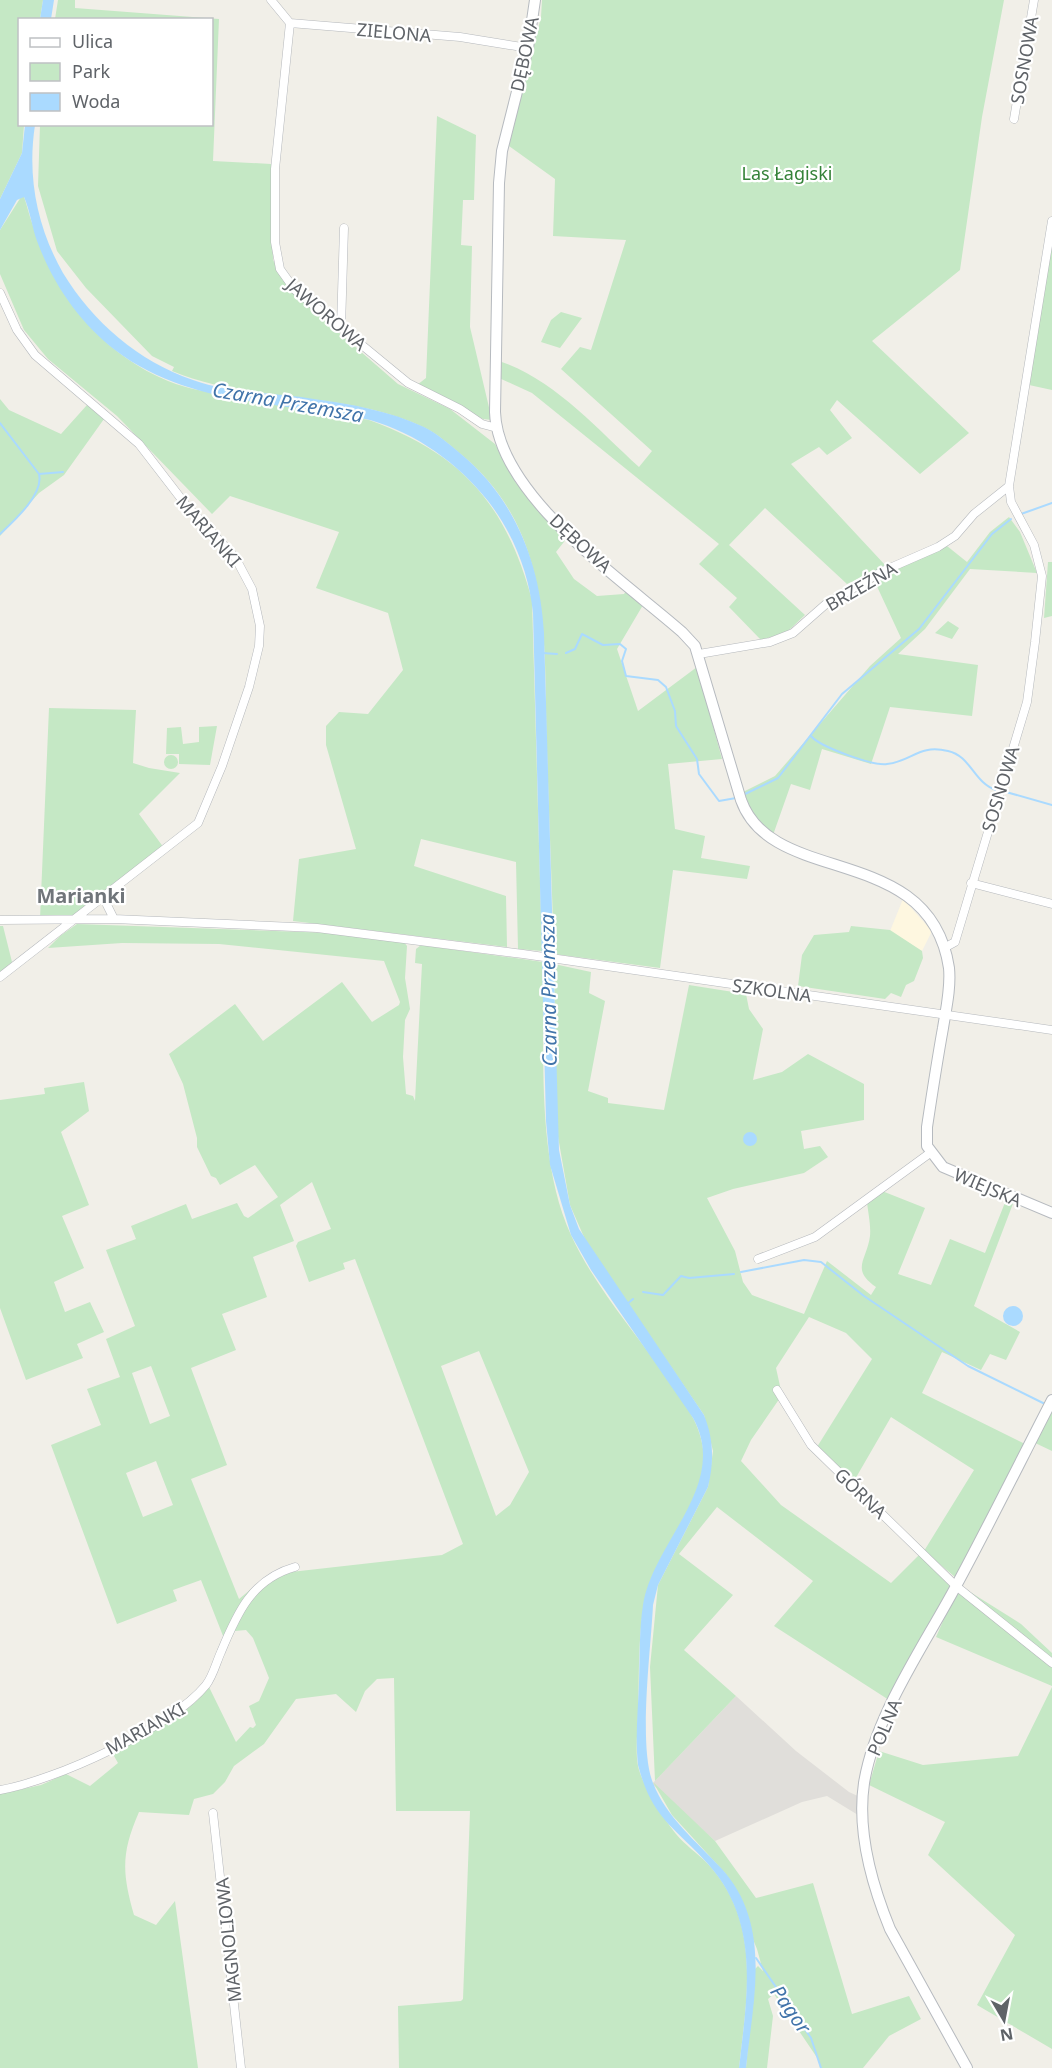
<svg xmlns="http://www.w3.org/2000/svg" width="1052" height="2068" viewBox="0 0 1052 2068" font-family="'Noto Sans',sans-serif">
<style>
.commercial{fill:#fef7e0}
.industrial{fill:#e0deda}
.green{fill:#c5e8c5;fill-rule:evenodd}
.water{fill:#aadaff}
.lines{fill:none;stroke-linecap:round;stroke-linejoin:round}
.stream{stroke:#aadaff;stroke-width:2}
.street-casing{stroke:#b5b8bc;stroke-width:9}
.secondary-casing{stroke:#b6babf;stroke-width:12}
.street{stroke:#fff;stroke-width:8}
.secondary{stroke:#fff;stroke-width:10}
.labels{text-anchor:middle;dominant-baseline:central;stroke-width:4.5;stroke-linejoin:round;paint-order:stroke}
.street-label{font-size:18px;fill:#5f6368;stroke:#fff}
.park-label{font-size:18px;fill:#348238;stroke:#fff}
.water-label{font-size:20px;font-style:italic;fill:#4174aa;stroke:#fff}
.neighbourhood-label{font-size:20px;font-weight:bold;fill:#70757a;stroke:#fff}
</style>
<rect width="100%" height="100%" fill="#f1efe8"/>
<path class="commercial" d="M903,899L932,931L922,951L890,931Z"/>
<path class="industrial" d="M736,1696L796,1751L849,1792L860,1797L858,1815L827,1796L802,1802L715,1841L652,1784Z"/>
<path class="green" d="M0,0H43L40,19L20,20V124L24,125L22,153L0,199Z
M58,0H75V8L219,19L213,161L271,164L273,260L291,291L398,384L450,409L495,444L516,483L567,538L556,552L574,579L597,596L624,594L626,591L643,605L617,649L638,711L697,667L722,759L668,764L675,829L705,836L701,858L750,866L747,879L673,870L660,968L554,954C552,886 549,818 547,750C544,643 554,532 463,456C451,446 438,434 423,427C344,390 252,404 172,371L174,367L152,356L86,288L57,251L38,186L40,125L212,124V20L55,19Z
M542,0H1004L982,117L960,270L872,341L969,433L920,474L837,400L830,410L852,438L827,455L819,447L791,464L886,566L847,584L765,508L729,545L805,615L787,632L761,640L729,607L737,598L699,564L719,544L532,393L499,378V361C554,379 597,429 639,467L652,451L561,369L580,347L591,350L626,240L553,236L555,179L509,146L541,17Z
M437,116L476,135L474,200H463L461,245L472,246L470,327L492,420L483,419L417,385L426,378Z
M21,197H24L26,203C47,281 91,349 168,381C189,390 212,392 234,397C279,405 324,413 369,420C463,454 506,505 532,600L542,951L518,949L516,862L421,839L414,866L506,896L507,947L293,921L299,859L356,849L326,745V726L339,712L368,714L403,670L388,613L316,588L339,532L230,496L212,514L117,416L48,359L24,330L0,274V230Z
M1052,245V390L1029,385Z
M561,312L582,318L560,348L541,342L551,320Z
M0,399L9,410L61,434L87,405L104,419L64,475L39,493L0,536Z
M1009,517L1020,532L1037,573L970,569L925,629L898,654L978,665L972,716L890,707L871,764L822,749L810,790L791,784L773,835L749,809L743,792L775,776L870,666L901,638L874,580L947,546L967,562L990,532Z
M1048,562H1052V616L1044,618Z
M948,621L959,628L952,639L935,633Z
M49,708L136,710L133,763L149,768L180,773L139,814L164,848L75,916L40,919Z
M217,726L210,765L179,764V754H166L167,728L181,727L183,744L199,742V727Z
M164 762a7 7 0 1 1 14 0a7 7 0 1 1-14 0Z
M77,924L331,933L404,942L407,946L405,978L410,1009L405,1020L403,1057L406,1094L413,1096L415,1101L422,964L415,963L416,949L421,945L543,962C545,1046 535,1157 571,1235C594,1285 633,1330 665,1375C680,1397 700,1421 703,1449C708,1494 670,1536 653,1575C636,1613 640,1671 638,1712C638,1730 635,1749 638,1766C642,1785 664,1819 676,1834C685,1845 697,1853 707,1863C762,1921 747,1996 739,2068H399L398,2006L461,2001L463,1999L470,1811H396L394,1678L377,1679L365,1691L356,1712L336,1694L296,1699L264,1744L234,1766L225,1782L213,1794L194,1799L189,1815L139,1812C121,1853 122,1873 134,1915L156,1925L175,1901L198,2068H0V1794L41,1785L66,1774L90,1786L118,1763L110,1749C146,1732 185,1719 209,1687L236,1742L250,1727L253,1728L256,1725L249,1706L259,1701L269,1678L253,1638L246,1630L235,1631L227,1646L201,1580L173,1590L177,1601L117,1624L51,1445L101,1425L87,1389L120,1377L106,1339L135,1326L106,1250L136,1239L131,1226L186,1204L192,1219L237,1203L244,1216L248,1218L278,1197L255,1165L220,1185L216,1178L211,1176L197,1147V1138L183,1084L169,1054L235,1004L263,1041L342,982L372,1022L399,1005L400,1002L384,961L219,944L122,943L48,948L60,936ZM312,1182L331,1229L298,1242L296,1246L309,1282L345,1269L343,1263L355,1259L463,1544L442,1555L282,1573L262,1580L239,1599L191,1479L227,1465L191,1368L236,1350L222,1314L267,1297L253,1257L294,1241L280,1205ZM479,1351L529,1472L510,1505L496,1516L441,1366ZM151,1366L170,1416L150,1424L132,1373ZM156,1461L173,1505L143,1517L126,1473Z
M0,926H3L12,962L0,972Z
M851,926L890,930L922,951L923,958L914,981L906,985L901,997L891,993L885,999L798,986L802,955L814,935L849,932Z
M554,964L591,972L589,993L605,1001L588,1091L608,1098V1103L664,1110L689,985L746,994L749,1009L763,1029L753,1080L782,1072L808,1054L864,1084V1120L801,1131L804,1149L820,1146L828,1157L804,1173L733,1189L707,1198L735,1251L743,1282L752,1295L804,1314L827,1261L871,1295L876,1287C850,1269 867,1260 870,1236C871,1225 868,1212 867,1202L882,1191L925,1208L898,1274L931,1285L950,1239L985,1253L1006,1200L1014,1201L974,1306L1020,1332L1006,1360L990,1354L981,1370L942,1352L922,1393L1027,1445L955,1577L924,1551L974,1470L891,1417L854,1481L817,1447L872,1359L846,1333L809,1317L776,1368L782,1395L751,1440L741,1461L781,1505L891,1583L921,1553L950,1586L889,1700L774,1626L813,1581L717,1507L679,1554L733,1595L684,1650L736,1696L655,1781L650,1667L658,1585L708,1487L713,1451L704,1415L587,1244L570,1205L557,1131Z
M84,1082L89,1111L61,1132L89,1205L62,1216L84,1268L54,1282L65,1312L90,1302L104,1332L77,1344L83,1358L26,1380L0,1308V1100L45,1094L44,1088Z
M1052,1403V1451L1031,1441Z
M959,1585L1021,1624L1052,1653V1686L936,1637Z
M1052,1687V2049L977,2005L1015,1935L928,1855L945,1822L869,1785L879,1751L923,1765L1018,1756Z
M653,1782L715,1841L756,1898L813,1883L852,2014L909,1996L921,2019L889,2036L863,2068H820L818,2059L774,1994L768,1999L773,2016L767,2068H746L755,1969L758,1966L763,1971L757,1949L725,1873L672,1815Z"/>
<path class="water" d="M43,0H54L51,19H40Z
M25,125H35C27,177 37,227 63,273C93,322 138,361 193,380C231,394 275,392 314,399C351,404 390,411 424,427C438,434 449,444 461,454C515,499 540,563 544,633L559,1150L570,1205L579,1229L704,1415C714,1440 714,1462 708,1487L658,1585L653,1605C651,1649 638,1746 653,1783C666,1817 697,1842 721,1868C773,1924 753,2000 746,2068H739C747,1996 761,1923 708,1864C674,1826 652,1819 638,1765C635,1738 638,1710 639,1683C640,1657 639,1630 643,1605C653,1541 730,1485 693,1418L591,1270L571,1235L550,1165L546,1121L533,613C529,573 513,533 488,501C459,464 416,433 370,420C354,416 337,415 321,412C249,401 175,396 115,350C79,322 53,284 37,241C32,227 30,211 24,197L17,200L0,230V199L22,153Z
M743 1139a7 7 0 1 1 14 0a7 7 0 1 1-14 0Z
M1003 1316a10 10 0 1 1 20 0a10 10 0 1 1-20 0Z"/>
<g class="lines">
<path class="stream" d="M0,423L39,474C44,494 14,521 0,534
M39,474L63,472
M1021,514L1052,503
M542,653L557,654
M566,653L575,649L582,634L603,645L620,644L626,649L622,661L626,676L658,680L666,687L675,711L676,726L697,759L699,774L719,801L736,798
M811,736C820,747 873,766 887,764C913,761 918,744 948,751C971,756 974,783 996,790
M1006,792L1052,805
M743,795L778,778L842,694L919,629L992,534L1011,519
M741,1272L804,1260L821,1262L864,1296L968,1366L1045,1404
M643,1292L663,1295L681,1276L689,1278L734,1274
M626,1305L633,1299
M756,1958L811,2038L821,2068"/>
<g class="street-casing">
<path id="street" d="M271,0L290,23L460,37L528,48
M290,23L275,169V242L280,269L295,290L408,383L460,409L482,424L497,428
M1014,119L1034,0
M0,293L17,330L35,355L139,444L186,505L235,557L252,589L260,626L259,646L249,687L222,766L198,823L0,977
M341,327L344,228
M699,654L770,642L793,633L826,604L883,571L938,547L955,536L974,514L1009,486
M971,883L1052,904
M110,893L107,905L114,919
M0,920L114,919L317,928L523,954L1052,1030
M944,948L955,942L1027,702L1035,642L1042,576L1034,545L1011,502L1009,486L1052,221
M758,1259L815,1237L930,1153
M777,1390L811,1445L956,1586L1052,1663
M0,1790C54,1781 171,1728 206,1685C213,1676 216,1663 221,1652C237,1613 252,1579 295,1567
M213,1813L241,2068"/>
</g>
<g class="secondary-casing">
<path id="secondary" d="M535,0L528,48L502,151L499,183L495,412C498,496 623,580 682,632L695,646L741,800C772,888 930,841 949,968C951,988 946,1009 943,1028C937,1061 932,1094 927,1127V1146L943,1167L1052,1213
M967,2068L890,1929C872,1885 857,1830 864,1783C875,1715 924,1646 956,1586C989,1525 1020,1462 1052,1400"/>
</g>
<use href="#street" class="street"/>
<use href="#secondary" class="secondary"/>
</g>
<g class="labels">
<g class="street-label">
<text transform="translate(394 32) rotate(5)">ZIELONA</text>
<text transform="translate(524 54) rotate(-78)">DĘBOWA</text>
<text transform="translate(1024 60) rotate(-80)">SOSNOWA</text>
<text transform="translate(327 314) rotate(41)">JAWOROWA</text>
<text transform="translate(209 531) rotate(49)">MARIANKI</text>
<text transform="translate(581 543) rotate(43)">DĘBOWA</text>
<text transform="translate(861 586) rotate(-30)">BRZEŹNA</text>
<text transform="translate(1000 789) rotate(-73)">SOSNOWA</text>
<text transform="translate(772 990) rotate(8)">SZKOLNA</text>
<text transform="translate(988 1187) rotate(23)">WIEJSKA</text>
<text transform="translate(861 1493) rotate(44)">GÓRNA</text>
<text transform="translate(884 1727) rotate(-67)">POLNA</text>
<text transform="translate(145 1728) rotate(-29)">MARIANKI</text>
<text transform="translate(228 1940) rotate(-96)">MAGNOLIOWA</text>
</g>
<g class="park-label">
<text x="787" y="173">Las Łagiski</text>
</g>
<g class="water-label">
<text transform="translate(288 402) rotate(10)">Czarna Przemsza</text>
<text transform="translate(548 990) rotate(-91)">Czarna Przemsza</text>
<text transform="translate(791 2009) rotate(55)">Pagor</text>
</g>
<g class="neighbourhood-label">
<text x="81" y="895">Marianki</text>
</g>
</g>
<rect x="18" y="18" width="195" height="108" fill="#ffffff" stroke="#bfc1c3" stroke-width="1.5"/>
<rect x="30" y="38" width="30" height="9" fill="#ffffff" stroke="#bfc1c3" stroke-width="1.5"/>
<text x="72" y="48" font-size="18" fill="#5f6368">Ulica</text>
<rect x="30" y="63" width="30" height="18" fill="#c5e8c5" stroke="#bfc1c3" stroke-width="1.5"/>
<text x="72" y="78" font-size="18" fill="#5f6368">Park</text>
<rect x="30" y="93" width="30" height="18" fill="#aadaff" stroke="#bfc1c3" stroke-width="1.5"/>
<text x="72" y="108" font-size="18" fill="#5f6368">Woda</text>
<g transform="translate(1004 2020) rotate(170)" stroke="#ffffff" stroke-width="4.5" paint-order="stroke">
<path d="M0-4.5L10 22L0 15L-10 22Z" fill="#5f6368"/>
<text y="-9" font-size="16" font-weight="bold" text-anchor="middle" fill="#5f6368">N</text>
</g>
</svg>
